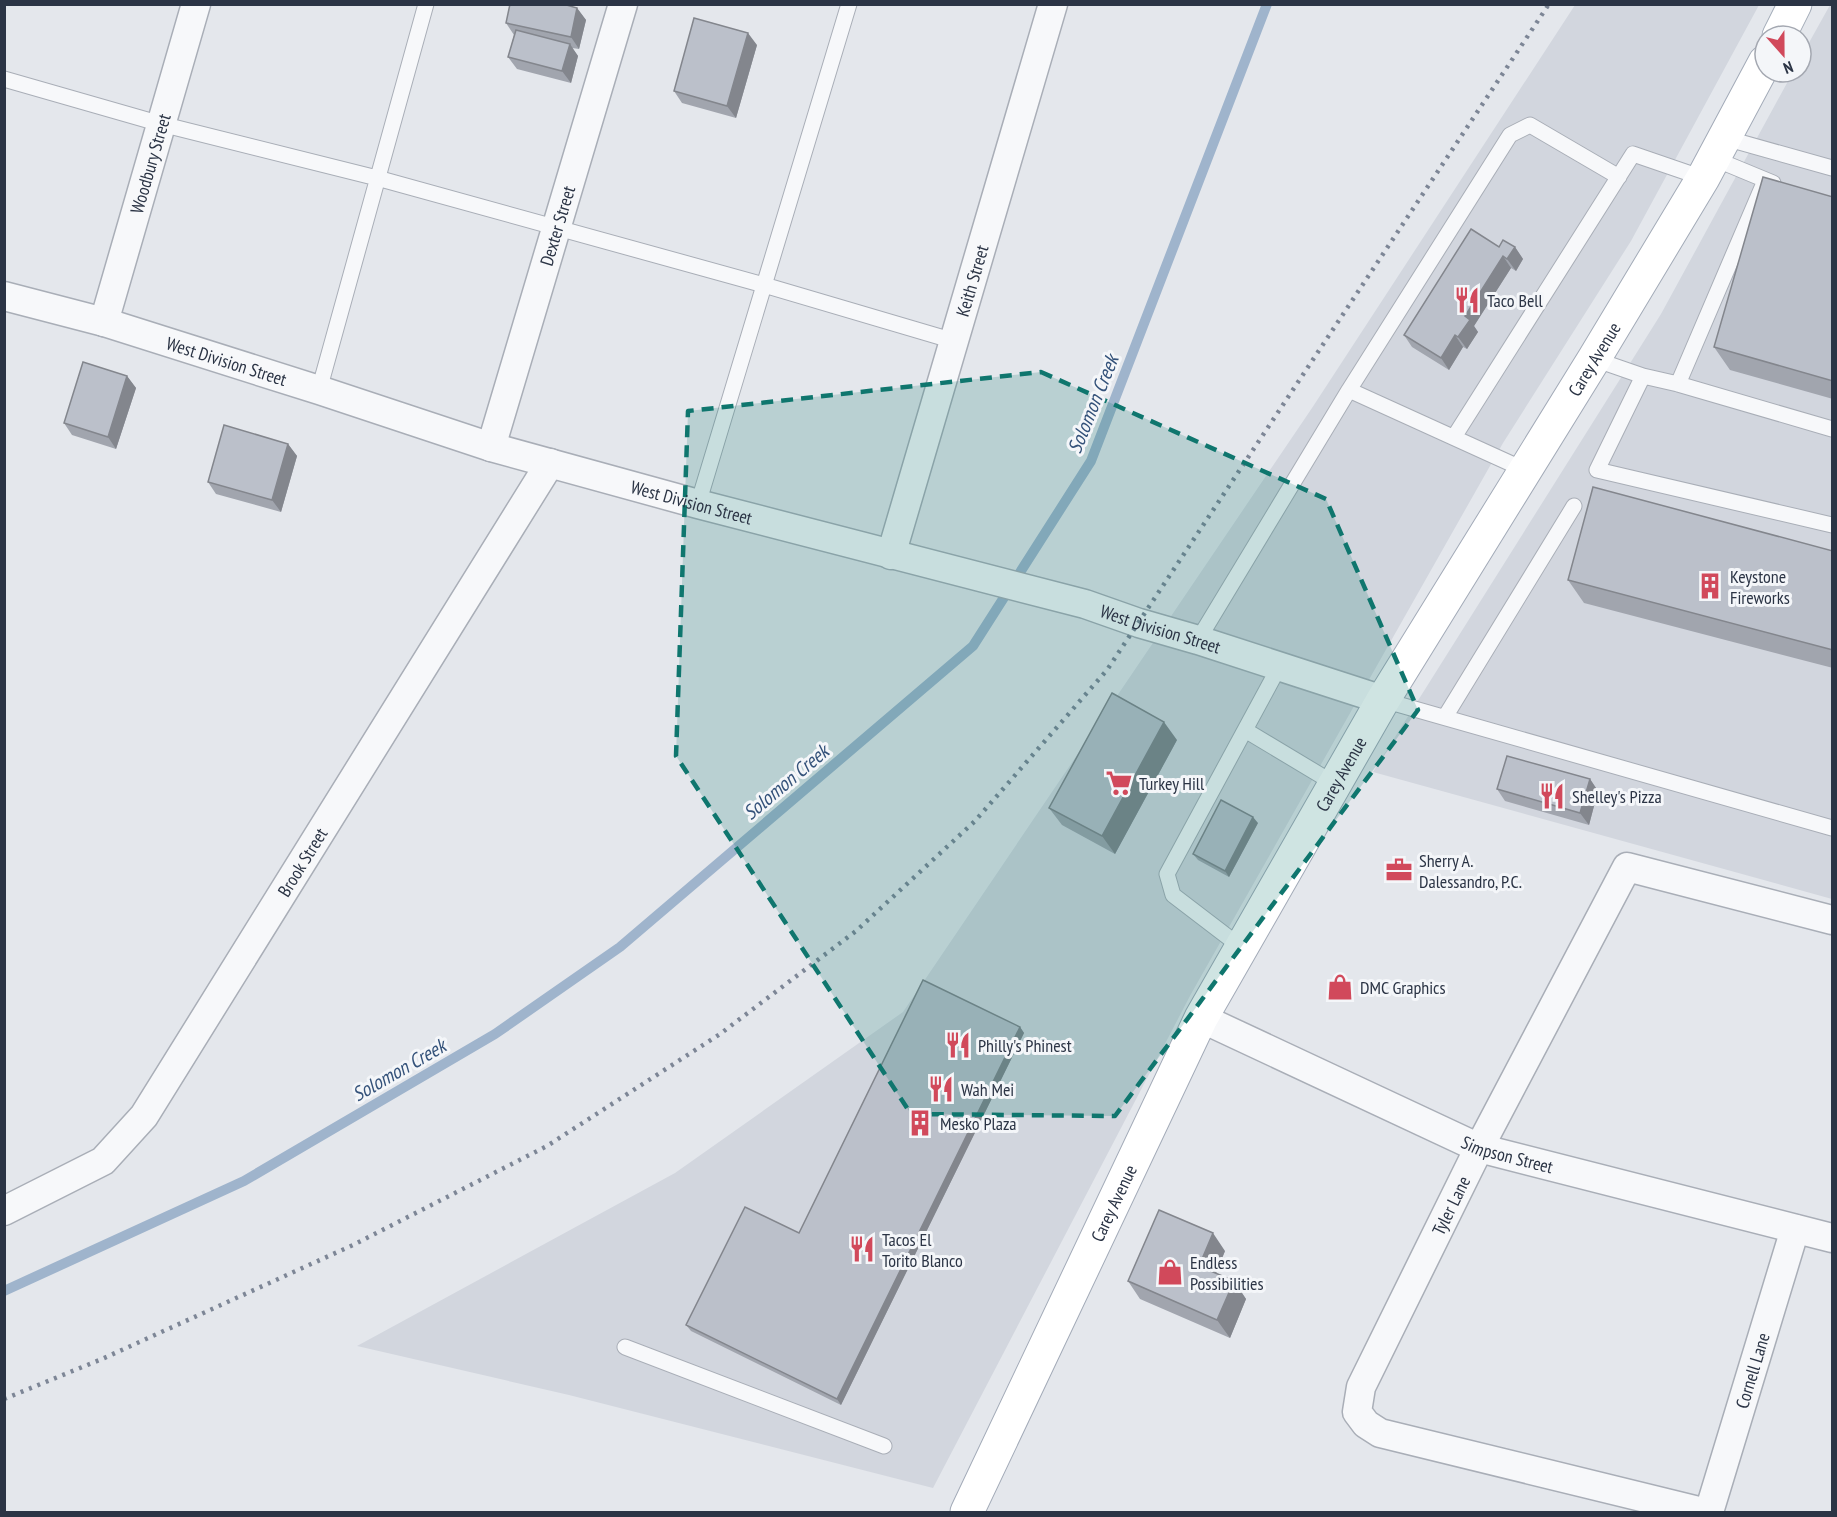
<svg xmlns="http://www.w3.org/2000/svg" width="1837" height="1517" viewBox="0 0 1837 1517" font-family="'PT Sans Narrow',sans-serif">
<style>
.built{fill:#d2d6de}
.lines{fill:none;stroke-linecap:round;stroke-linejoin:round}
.stream{stroke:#9fb4cc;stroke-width:10}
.service-casing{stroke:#a9aeb7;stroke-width:17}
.minor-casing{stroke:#a9aeb7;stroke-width:31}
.primary-casing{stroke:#a3abb8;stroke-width:35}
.service{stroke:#f7f8fa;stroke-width:15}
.minor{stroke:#f7f8fa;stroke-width:28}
.primary{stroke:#fff;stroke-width:33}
.rail{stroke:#7d8696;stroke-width:4.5;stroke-dasharray:3 6;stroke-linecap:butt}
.wall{fill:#a1a5ae}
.shaded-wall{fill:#83868d}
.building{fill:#bbc0ca;stroke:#83868d;stroke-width:1.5}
.marked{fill:#0f766e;fill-opacity:0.2;stroke:#0f766e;stroke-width:4.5;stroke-dasharray:12 8;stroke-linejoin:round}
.labels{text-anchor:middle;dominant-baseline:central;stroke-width:6;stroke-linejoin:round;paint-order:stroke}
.street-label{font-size:18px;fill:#2b3445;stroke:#f4f6f9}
.poi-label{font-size:18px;fill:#2b3445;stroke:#f4f6f9;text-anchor:start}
.water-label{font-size:20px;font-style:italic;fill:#34527a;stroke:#f4f6f9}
</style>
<rect width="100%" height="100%" fill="#e4e7ec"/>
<path class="built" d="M1575,5H1759L1631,241L1503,443L1191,994L933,1488L569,1395L357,1346L675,1173L903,1012L1312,408Z
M1830,5H1832V899L1373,772L1661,314L1793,72H1801V57Z"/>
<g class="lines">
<path class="stream" d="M4,1291L244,1181L495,1034L620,947L973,646L1091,461L1267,4"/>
<g class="service-casing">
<path id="service" d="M4,79L161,124L377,178L764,285L954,341
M1725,138L1832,168
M1715,159L1773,183
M1594,359L1643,376L1678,384L1832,429
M1643,376L1597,470L1832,525
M1678,384L1764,183
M319,390L426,4
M1349,390L1510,135L1530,125L1619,177
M1454,437L1633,154L1703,178
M698,504L849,4
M1198,640L1349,390L1525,470
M1383,700L1832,828
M1445,717L1574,506
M1245,730L1335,784
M1241,947L1173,895L1167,874L1279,667
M625,1347L884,1446"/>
</g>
<g class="minor-casing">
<g id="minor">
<path id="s1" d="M4,296L104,322L319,390L491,447L698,504L1085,604L1139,623L1198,640L1383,700"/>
<path id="s2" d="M104,322L196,4"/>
<path id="s3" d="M491,447L623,4"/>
<path id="s4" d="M891,555L1053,4"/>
<path id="s5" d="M1201,1018L1479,1148L1832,1238"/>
<path id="s6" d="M4,1211L103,1161L144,1116L550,463"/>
<path id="s7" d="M1703,1512L1380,1433L1366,1424L1357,1412L1361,1387L1479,1148L1627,867L1832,920"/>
<path id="s8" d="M1709,1512L1795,1229"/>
</g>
</g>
<g class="primary-casing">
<g id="primary">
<path d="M1779,36L1795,4"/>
<path id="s9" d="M967,1512L1201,1018L1383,700L1594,359L1703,178L1765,62"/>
</g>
</g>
<use href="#service" class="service"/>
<use href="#minor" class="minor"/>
<use href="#primary" class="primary"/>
<path class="rail" d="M4,1399L102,1359L353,1245L547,1146L720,1034L856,931L975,821L1107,670L1549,4"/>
</g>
<path class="wall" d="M577,8L586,20L579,49L572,48L578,56L571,83L517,69L508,57L514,35L506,23Z
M757,45L736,118L682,103L674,91Z
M1833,197V399L1730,370L1714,347Z
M1515,247L1523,259L1516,271L1511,268L1474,326L1478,332L1467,349L1463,347L1449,370L1412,347L1404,335Z
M127,376L136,388L116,449L72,435L64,423Z
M288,444L297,456L281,512L216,494L208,482Z
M1833,551V668L1584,603L1568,580Z
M1177,740L1115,854L1062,825L1049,808Z
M1590,779L1598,791L1589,825L1505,801L1497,789Z
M1258,823L1229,877L1198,860L1193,854Z
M1020,1027L1024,1033L841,1405L691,1331L686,1325L799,1233Z
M1225,1251L1216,1274L1234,1281L1246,1299L1230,1338L1140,1299L1128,1281Z"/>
<path class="shaded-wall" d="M577,8L586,20L579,49L571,37Z
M748,33L757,45L736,118L727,106Z
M570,44L578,56L571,83L562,71Z
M1515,247L1523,259L1516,271L1507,259Z
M1503,256L1511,268L1474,326L1478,332L1467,349L1458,337L1465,316Z
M1455,335L1463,347L1449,370L1441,358Z
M127,376L136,388L116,449L108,437Z
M288,444L297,456L281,512L272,500Z
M1164,722L1177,740L1115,854L1102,836Z
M1590,779L1598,791L1589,825L1580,813Z
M1253,817L1258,823L1229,877L1225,871Z
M1020,1027L1024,1033L841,1405L837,1399Z
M1213,1233L1225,1251L1211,1284L1199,1266Z
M1234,1281L1246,1299L1230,1338L1217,1320Z"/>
<path class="building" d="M510,4H563L577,8L571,37L506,23Z
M694,18L748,33L727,106L674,91Z
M516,30L570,44L562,71L508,57Z
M1763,177L1833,197V381L1714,347Z
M1471,229L1499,247L1503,240L1515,247L1507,259L1503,256L1465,316L1470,320L1458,337L1455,335L1441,358L1404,335Z
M83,362L127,376L108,437L64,423Z
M224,425L288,444L272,500L208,482Z
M1593,487L1833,551V650L1568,580Z
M1112,693L1164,722L1102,836L1049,808Z
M1507,756L1590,779L1580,813L1497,789Z
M1221,800L1253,817L1225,871L1193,854Z
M923,980L1020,1027L837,1399L686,1325L745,1207L799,1233Z
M1159,1210L1213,1233L1199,1266L1234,1281L1217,1320L1128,1281Z"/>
<path class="marked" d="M1041,372L1326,499L1418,710L1115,1116L911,1114L676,756L688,411Z"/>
<defs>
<g id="restaurant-bare" transform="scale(2.07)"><path d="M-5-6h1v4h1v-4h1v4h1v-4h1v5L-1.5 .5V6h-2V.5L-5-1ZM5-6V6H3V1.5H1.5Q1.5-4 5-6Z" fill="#d1495b" stroke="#f4f6f9" stroke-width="2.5" paint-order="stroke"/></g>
<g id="building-bare" transform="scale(2.07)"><path d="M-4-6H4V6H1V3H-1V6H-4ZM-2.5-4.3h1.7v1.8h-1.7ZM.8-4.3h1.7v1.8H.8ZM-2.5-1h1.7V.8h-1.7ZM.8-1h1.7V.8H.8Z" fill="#d1495b" stroke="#f4f6f9" stroke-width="2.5" paint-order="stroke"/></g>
<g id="supermarket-bare" transform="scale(2.07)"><path d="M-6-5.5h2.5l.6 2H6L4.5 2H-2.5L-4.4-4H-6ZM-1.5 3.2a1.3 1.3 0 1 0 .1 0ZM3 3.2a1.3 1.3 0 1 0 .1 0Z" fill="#d1495b" stroke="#f4f6f9" stroke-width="2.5" paint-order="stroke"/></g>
<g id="office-bare" transform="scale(2.07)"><path d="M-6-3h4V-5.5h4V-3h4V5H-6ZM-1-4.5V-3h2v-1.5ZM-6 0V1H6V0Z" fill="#d1495b" stroke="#f4f6f9" stroke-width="2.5" paint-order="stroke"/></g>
<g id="shop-bare" transform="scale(2.07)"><path d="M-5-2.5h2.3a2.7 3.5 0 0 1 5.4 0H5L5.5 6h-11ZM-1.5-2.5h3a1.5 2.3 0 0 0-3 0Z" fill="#d1495b" stroke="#f4f6f9" stroke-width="2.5" paint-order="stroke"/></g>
</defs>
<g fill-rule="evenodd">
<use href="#restaurant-bare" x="1467" y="300"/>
<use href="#building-bare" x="1710" y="586"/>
<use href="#supermarket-bare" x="1119" y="783"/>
<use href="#restaurant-bare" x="1552" y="796"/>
<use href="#office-bare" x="1399" y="870"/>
<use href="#shop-bare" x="1340" y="987"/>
<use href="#restaurant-bare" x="958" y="1045"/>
<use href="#restaurant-bare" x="941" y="1089"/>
<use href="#building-bare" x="920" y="1123"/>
<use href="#restaurant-bare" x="862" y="1249"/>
<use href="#shop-bare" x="1170" y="1272"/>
</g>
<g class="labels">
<g class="street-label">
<text stroke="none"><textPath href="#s2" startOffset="165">Woodbury Street</textPath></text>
<text stroke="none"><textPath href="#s3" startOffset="231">Dexter Street</textPath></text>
<text stroke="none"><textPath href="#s4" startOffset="286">Keith Street</textPath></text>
<text stroke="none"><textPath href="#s9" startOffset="1314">Carey Avenue</textPath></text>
<text stroke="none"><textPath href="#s1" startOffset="232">West Division Street</textPath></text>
<text stroke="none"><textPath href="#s1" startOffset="718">West Division Street</textPath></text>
<text stroke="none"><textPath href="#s1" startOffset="1204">West Division Street</textPath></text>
<text stroke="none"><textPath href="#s9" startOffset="828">Carey Avenue</textPath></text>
<text stroke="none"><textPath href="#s6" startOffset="471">Brook Street</textPath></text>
<text stroke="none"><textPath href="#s5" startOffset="336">Simpson Street</textPath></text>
<text stroke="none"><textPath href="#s9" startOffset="342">Carey Avenue</textPath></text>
<text stroke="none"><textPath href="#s7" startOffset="592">Tyler Lane</textPath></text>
<text stroke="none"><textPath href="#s8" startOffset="148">Cornell Lane</textPath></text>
</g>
<g class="poi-label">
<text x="1487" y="300">Taco Bell</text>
<text x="1730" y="576">Keystone<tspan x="1730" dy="21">Fireworks</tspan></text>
<text x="1139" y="783">Turkey Hill</text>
<text x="1572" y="796">Shelley's Pizza</text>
<text x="1419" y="860">Sherry A.<tspan x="1419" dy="21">Dalessandro, P.C.</tspan></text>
<text x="1360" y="987">DMC Graphics</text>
<text x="978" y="1045">Philly's Phinest</text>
<text x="961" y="1089">Wah Mei</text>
<text x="940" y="1123">Mesko Plaza</text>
<text x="882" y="1239">Tacos El<tspan x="882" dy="21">Torito Blanco</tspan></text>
<text x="1190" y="1262">Endless<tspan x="1190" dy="21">Possibilities</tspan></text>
</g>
<g class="water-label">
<text transform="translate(1093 404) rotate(-68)">Solomon Creek</text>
<text transform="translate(786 782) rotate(-40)">Solomon Creek</text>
<text transform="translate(399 1070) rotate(-30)">Solomon Creek</text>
</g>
</g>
<rect width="1837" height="1517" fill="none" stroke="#2b3445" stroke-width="12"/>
<g transform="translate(1783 54) rotate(159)"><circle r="28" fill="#f4f6f9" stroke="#a4a8b1" stroke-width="1.5"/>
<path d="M0-4.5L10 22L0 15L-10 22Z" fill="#d1495b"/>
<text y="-9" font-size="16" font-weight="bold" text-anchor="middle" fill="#2b3445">N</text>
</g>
</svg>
